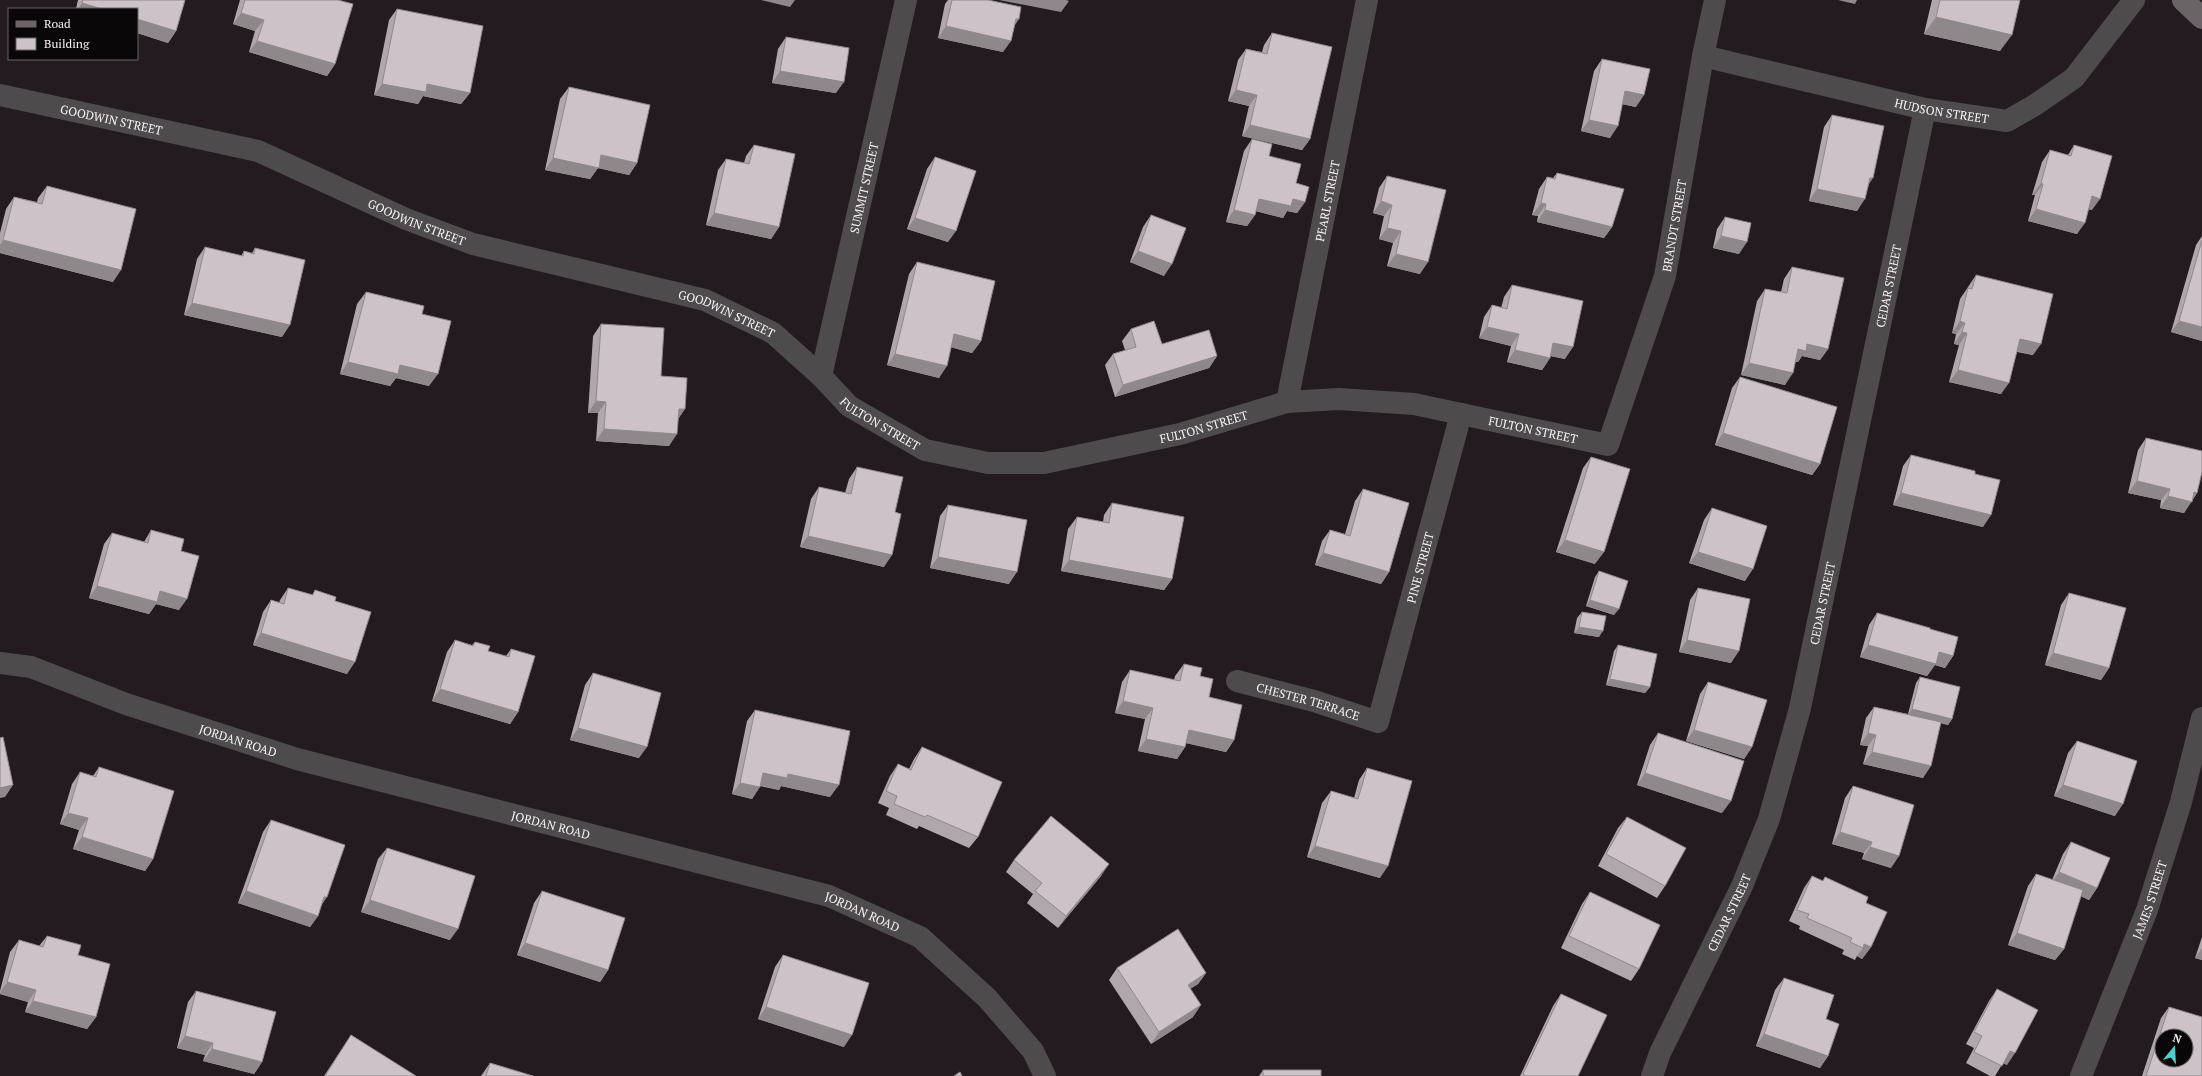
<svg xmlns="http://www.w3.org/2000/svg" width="2202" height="1076" viewBox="0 0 2202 1076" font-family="'PT Serif',serif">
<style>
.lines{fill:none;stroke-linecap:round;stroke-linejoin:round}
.street{stroke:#4e4b4d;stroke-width:22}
.secondary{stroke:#6a6467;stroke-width:22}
.wall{fill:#afa7ab}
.shaded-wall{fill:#8f888b}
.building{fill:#ccc2c7;stroke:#8f888b;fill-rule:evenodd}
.labels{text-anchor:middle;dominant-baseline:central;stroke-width:4;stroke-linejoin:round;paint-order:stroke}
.street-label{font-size:12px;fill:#f7f2f5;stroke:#0a0709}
</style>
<rect width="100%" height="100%" fill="#231b1f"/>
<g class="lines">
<g class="street">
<path id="s1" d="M1703,56L1925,109L2007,121L2035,105L2074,78L2134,0"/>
<path id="s2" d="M0,95L258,151L406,219L473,244L705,300L773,333L821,376L849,406L925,450L988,463H1044L1180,434L1287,402L1339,399L1414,404L1608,445L1665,276L1703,56L1715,0"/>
<path id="s3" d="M821,376L906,0"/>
<path id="s4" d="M1287,402L1367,0"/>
<path id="s5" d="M0,663L31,667L126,704L297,759L829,896L920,937L987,998L1033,1051L1045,1076"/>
<path id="s6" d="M1237,681L1314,701L1378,722L1461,414"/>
<path id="s7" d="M1652,1076L1660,1053L1742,886L1769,819L1800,708L1925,109"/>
<path id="s8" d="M2081,1076L2147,910L2181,802L2202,718"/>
</g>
<path class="secondary" d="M2183,0L2202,18"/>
</g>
<path class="wall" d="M78,0H185L176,31L168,43L137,33V9H76Z
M240,0H338L335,64L327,76L249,52L255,31L233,24Z
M948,0H988L1014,26L1003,52L938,38L945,4Z
M1932,0H2020L2000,51L1924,34Z
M397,9L470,93L461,104L423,96L418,104L374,95L389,20Z
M1272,33L1310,139L1302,150L1242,136L1249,106L1228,101L1238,60L1246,49L1262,52L1264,45Z
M786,37L836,93L772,83L778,49Z
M1602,59L1636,107L1622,104L1610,138L1581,131L1594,71Z
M569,87L637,163L629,175L598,168L590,179L545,170L560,99Z
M1832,115L1868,186L1857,211L1809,201L1824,127Z
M1252,139L1296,183L1305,202L1297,213L1287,211L1283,218L1256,211L1255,215L1247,226L1226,222L1244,151Z
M754,145L779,227L771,239L706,225L718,170L726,159L744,163L746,156Z
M2074,145L2092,210L2088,209L2077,234L2028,221L2035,195H2032L2042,162L2050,150L2068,155Z
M935,157L948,242L907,229L927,169Z
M1557,173L1612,227L1604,238L1537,222L1538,216L1532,215L1539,189L1547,177L1553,178Z
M1387,176L1420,274L1387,266L1393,243L1379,239L1384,216L1373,213L1379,188Z
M47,186L113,282L0,253V233L6,209L14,197L37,202L38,198Z
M1151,215L1164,276L1130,262L1143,227Z
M1725,217L1739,254L1713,248L1717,229Z
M2202,236V341L2171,332L2196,245Z
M205,247L241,256L244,251L252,253L255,248L282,337L184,315L197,259Z
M917,262L981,341L972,353L951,347L939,378L887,365L909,274Z
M1792,267L1828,349L1820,360L1802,356L1798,362H1795L1785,385L1741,375L1757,301L1765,289L1781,292L1784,279Z
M1976,275L2033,355L2017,352L2001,394L1949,382L1959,345L1954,344L1956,334L1952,333L1960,299Z
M1512,285L1565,359L1551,356L1550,358L1542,370L1507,362L1511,346L1479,338L1484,317L1492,305L1501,308L1504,297Z
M366,292L422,314L429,386L396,378L390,386L340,374L357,304Z
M601,324L661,376L678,420L669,446L596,441L598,413H588L593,336Z
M1131,329L1162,344L1217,356L1209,368L1115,397L1105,365L1113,354L1125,350L1122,341Z
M1740,377L1820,464L1812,475L1715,445L1732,388Z
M2146,438L2197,493L2184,513L2160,508L2161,500L2128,493L2138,450Z
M1911,455L1975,474L1983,527L1893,505L1903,466Z
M1591,457L1595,564L1556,552L1583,468Z
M857,467L884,567L800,547L811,499L819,487L845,493L849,479Z
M1363,489L1389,572L1381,584L1315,565L1322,541L1330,530L1345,534L1355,501Z
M1112,503L1172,579L1164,590L1061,571L1068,529L1077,517L1103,522L1104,515Z
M948,505L1009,584L930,568L940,516Z
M1712,508L1745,581L1689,563L1704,520Z
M151,530L181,551L179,610L156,604L149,614L89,598L104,544L112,533L144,542Z
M1599,571L1614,615L1586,606L1595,577Z
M288,588L312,595L315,590L335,601L347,674L253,645L263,612L271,600L279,603L280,600Z
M1698,588L1731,663L1679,652L1690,600Z
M2069,593L2109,668L2101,680L2045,665L2061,605Z
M1582,612L1599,637L1574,633L1577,618Z
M1877,613L1930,629L1953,656L1945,668L1935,665L1927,676L1860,657L1869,625Z
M455,640L472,645L475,642L488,651L506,656L511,649L518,712L510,724L432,701L447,652Z
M1618,645L1650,687L1645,693L1606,685L1614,651Z
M1184,664L1200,676L1209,697L1234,740L1226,752L1186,743L1185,747L1177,759L1138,751L1145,719L1115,713L1122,682L1130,670L1174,680L1175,676Z
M593,673L639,758L570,740L585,685Z
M1920,677L1952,719L1948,725L1941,723L1923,778L1863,764L1868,746L1860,745L1866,718L1874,707L1908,714L1916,683Z
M1708,682L1752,747L1744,759L1686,741L1700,694Z
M755,710L830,797L781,786L779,790L760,786L752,799L732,794L747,721Z
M1658,733L1722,813L1637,785L1650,745Z
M2077,741L2115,816L2054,796L2068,753Z
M922,747L978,837L969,848L919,826L917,829L886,815L889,808L878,803L890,776L898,764L909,769L914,759Z
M99,767L153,859L145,871L73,849L79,830L60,824L72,784L80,772L93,776Z
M1367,768L1380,878L1307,857L1322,803L1331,791L1354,798L1359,780Z
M1853,786L1891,868L1862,859L1864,853L1832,844L1845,798Z
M1627,817L1665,886L1657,898L1598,866L1618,828Z
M271,820L321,906L318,916L310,927L238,903L263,832Z
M2071,842L2097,888L2089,900L2081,896L2064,949L2055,960L2008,945L2028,886L2036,874L2052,880L2063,854Z
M387,848L450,940L361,912L378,859Z
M1014,860L1101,876L1058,928L1027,903L1033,894L1006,872Z
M1812,876L1823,881L1825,877L1866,903L1871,947L1862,959L1857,956L1855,960L1842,954L1844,950L1799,929L1800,926L1789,921L1804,888Z
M542,891L608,970L600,982L517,955L534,903Z
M1590,892L1639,969L1631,981L1561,948L1582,904Z
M47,936L78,955L96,1017L87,1029L25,1012L28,1002L0,994V991L10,952L19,940L39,946Z
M2202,937V960L2195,958Z
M783,955L844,1047L758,1019L775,967Z
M1117,968L1206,973L1198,984L1190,989L1193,1017L1151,1044L1109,980Z
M1784,978L1826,1019L1828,1056L1820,1068L1756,1046L1775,990Z
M1997,989L2007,1065L2003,1063L1995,1076H1990L1966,1063L1974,1048L1966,1044L1989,1001Z
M196,991L262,1062L254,1074L203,1061L205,1055L177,1048L188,1002Z
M1561,994L1578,1076H1520L1553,1006Z
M2169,1007L2202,1076H2142L2161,1018Z
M351,1035L416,1076H324Z
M490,1063L533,1076H481Z
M1263,1070L1321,1076H1259Z"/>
<path class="shaded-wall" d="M761,0H795L790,7Z
M999,0H1066L1069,1L1061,12Z
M1838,0H1857L1855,4Z
M82,3L102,9H78Z
M241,13L264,20L255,31L233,24Z
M1936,17L2012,35L2000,51L1924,34Z
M137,19L176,31L168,43L137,33Z
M1016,19H1019L1011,31Z
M946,26L1011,41L1003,52L938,38Z
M257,41L335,64L327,76L249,52Z
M780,71L844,82L836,93L772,83Z
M382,84H427L470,93L461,104L423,96L418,104L374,95Z
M1236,90L1257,95L1249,106L1228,101Z
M1625,91L1644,95L1636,107L1617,103Z
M1589,120L1618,126L1610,138L1581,131Z
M1250,125L1310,139L1302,150L1242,136Z
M601,155L637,163L629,175L598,168L590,179L545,170L553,158Z
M1870,178H1873L1865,190Z
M2041,183L2043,184L2035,195H2032Z
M1817,189L1865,199L1857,211L1809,201Z
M2092,196L2100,199L2092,210L2084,208Z
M1259,199H1293L1305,202L1297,213L1287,211L1283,218L1251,210Z
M1381,201L1392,205L1384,216L1373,213Z
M1541,203L1546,204L1538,216L1532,215Z
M2036,209L2085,223L2077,234L2028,221Z
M1234,210L1255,215L1247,226L1226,222Z
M1545,210L1612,227L1604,238L1537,222Z
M714,213L779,227L771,239L706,225Z
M915,218L956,231L948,242L907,229Z
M1387,228L1401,231L1393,243L1379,239Z
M1721,236L1747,242L1739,254L1713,248Z
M3,240L121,270L113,282L0,253V245Z
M1138,251L1172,264L1164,276L1130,262Z
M1396,254L1428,262L1420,274L1387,266Z
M192,303L290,325L282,337L184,315Z
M1960,321L1965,323L1956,334L1952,333Z
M2179,321L2202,327V341L2171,332Z
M1487,327L1519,334L1511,346L1479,338Z
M1962,332L1967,333L1959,345L1954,344Z
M954,334L981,341L972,353L946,346Z
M2020,339L2041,344L2033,355L2012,350Z
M1553,343L1573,347L1565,359L1545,355Z
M1807,344L1828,349L1820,360L1802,356L1798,362L1790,361L1798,349Z
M1515,350L1550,358L1542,370L1507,362Z
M895,354L947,366L939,378L887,365Z
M1217,356L1209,368L1115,397L1123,385Z
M348,362L400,365L438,374L429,386L396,378L390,386L340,374Z
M1749,363L1793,373L1785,385L1741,375Z
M1958,370L2009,383L2001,394L1949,382Z
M596,401L606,402L598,413H588Z
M679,409H685L677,421Z
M604,429L677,434L669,446L596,441Z
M1723,433L1820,464L1812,475L1715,445Z
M2137,481L2170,489L2161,500L2128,493Z
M2194,492L2197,493L2184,513L2160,508L2168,496Z
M1901,493L1991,515L1983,527L1893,505Z
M808,536L892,555L884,567L800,547Z
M1565,540L1604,552L1595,564L1556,552Z
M1698,552L1753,569L1745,581L1689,563Z
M1323,553L1389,572L1381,584L1315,565Z
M938,557L1017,572L1009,584L930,568Z
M1069,560L1172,579L1164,590L1061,571Z
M97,586L160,591L187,599L179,610L156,604L149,614L89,598Z
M1590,600L1619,609L1614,615L1586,606Z
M1579,627L1603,631L1599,637L1574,633Z
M261,633L355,662L347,674L253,645Z
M1687,640L1739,651L1731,663L1679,652Z
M1868,645L1939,652L1953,656L1945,668L1935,665L1927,676L1860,657Z
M2053,653L2109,668L2101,680L2045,665Z
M1610,679L1650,687L1645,693L1606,685Z
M440,689L518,712L510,724L432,701Z
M1123,701L1153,708L1145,719L1115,713Z
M1912,709L1952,719L1948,725L1908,715Z
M578,728L647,747L639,758L570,740Z
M1189,730L1234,740L1226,752L1181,742Z
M1694,730L1752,747L1744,759L1686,741Z
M1868,733L1876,735L1868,746L1860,745Z
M1146,739L1185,747L1177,759L1138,751Z
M1872,752L1931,766L1923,778L1863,764Z
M763,773L788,774L839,785L830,797L781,786L779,790L755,784Z
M1645,773L1731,801L1722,813L1637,785Z
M740,783L760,787L752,799L732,794Z
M13,785L5,797L0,798V788Z
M2063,785L2123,804L2115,816L2054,796Z
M68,813L88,818L79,830L60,824Z
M1840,832L1872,842L1864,853L1832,844Z
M82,837L153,859L145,871L73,849Z
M1315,846L1388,866L1380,878L1307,857Z
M1870,847L1899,856L1891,868L1862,859Z
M1109,864L1101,876L1058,928L1066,916Z
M2059,872L2097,888L2089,900L2051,883Z
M246,891L318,916L310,927L238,903Z
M324,897H327L319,909Z
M370,900L458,929L450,940L361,912Z
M2017,933L2064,949L2055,960L2008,945Z
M525,943L608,970L600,982L517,955Z
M1864,944L1871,947L1862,959L1857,956L1863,948Z
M2202,948V960L2195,958Z
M1206,973L1198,984L1179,996L1188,985Z
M7,982L36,990L28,1002L0,994V993Z
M33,1001L96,1017L87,1029L25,1012Z
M1201,1005L1193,1017L1151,1044L1159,1032Z
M766,1007L852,1035L844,1047L758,1019Z
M1764,1034L1828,1056L1820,1068L1756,1046Z
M185,1036L213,1043L205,1055L177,1048Z
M212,1049L262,1062L254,1074L203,1061Z
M2010,1051L2015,1053L2007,1065L2001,1062Z"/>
<path class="building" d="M83,0H185L176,31L137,19V9H102L82,3Z
M245,0H338L353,4L335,64L257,41L264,20L241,13Z
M952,0H988L1021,7L1019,19H1016L1011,41L946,26Z
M1940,0H2020L2012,35L1936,17Z
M397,9L483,26L470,93L427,84L426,92L382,84Z
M1272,33L1332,47L1310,139L1250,125L1257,95L1236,90L1246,49L1267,54Z
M786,37L849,48L844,82L780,71Z
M1602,59L1650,69L1644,95L1625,91L1618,126L1589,120Z
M569,87L650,105L637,163L601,155L599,168L553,158Z
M1832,115L1884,126L1873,178H1870L1865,199L1817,189Z
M1252,139L1272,144L1269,156L1301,164L1296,183L1309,187L1305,202L1293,199L1291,206L1259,199L1255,215L1234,210Z
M754,145L795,154L779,227L714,213L726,159L749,164Z
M2074,145L2112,156L2100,199L2092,196L2085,223L2036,209L2043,184L2041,183L2050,150L2071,156Z
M935,157L976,171L956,231L915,218Z
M1557,173L1624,189L1612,227L1545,210L1546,204L1541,203L1547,177L1555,179Z
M1387,176L1446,190L1428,262L1396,254L1401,231L1387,228L1392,205L1381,201Z
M47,186L136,209L121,270L3,240L14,197L42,204Z
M1151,215L1186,228L1172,264L1138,251Z
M1725,217L1751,223L1747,242L1721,236Z
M2202,240V327L2179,321Z
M205,247L243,256L244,251L254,254L255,248L305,260L290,325L192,303Z
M917,262L995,281L981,341L954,334L947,366L895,354Z
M1792,267L1844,278L1828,349L1807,344L1806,351L1798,349L1793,373L1749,363L1765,289L1787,293Z
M1976,275L2053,294L2041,344L2020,339L2009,383L1958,370L1967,333L1962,332L1965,323L1960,321L1968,288L1972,289Z
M1512,285L1583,301L1573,347L1553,343L1550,358L1515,350L1519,334L1487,327L1492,305L1507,309Z
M366,292L424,306L422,314L451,321L438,374L400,365L398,374L348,362Z
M1154,321L1162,344L1209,330L1217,356L1123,385L1113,354L1136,347L1131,329Z
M601,324L664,328L661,376L687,378L685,409H679L677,434L604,429L606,402L596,401Z
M1740,377L1837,407L1820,464L1723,433Z
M2146,438L2202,451V472L2197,493L2194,492L2192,502L2168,496L2170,489L2137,481Z
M1911,455L1975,471V474L2000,480L1991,515L1901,493Z
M1591,457L1630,469L1604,552L1565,540Z
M857,467L903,477L895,512L901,514L892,555L808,536L819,487L851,494Z
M1363,489L1409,503L1389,572L1323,553L1330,530L1350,536Z
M1112,503L1184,517L1172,579L1069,560L1077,517L1109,523Z
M948,505L1027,520L1017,572L938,557Z
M1712,508L1767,526L1753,569L1698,552Z
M151,530L184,539L181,551L199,556L187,599L160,591L157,602L97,586L112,533L148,543Z
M1599,571L1628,581L1619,609L1590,600Z
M288,588L313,595L315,590L336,597L335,601L371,612L355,662L261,633L271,600L284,604Z
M1698,588L1750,599L1739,651L1687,640Z
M2069,593L2126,608L2109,668L2053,653Z
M1582,612L1606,616L1603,631L1579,627Z
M1877,613L1930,628V629L1958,637L1953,656L1939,652L1936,664L1868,645Z
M455,640L473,646L475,642L490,646L488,651L509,657L511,649L535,656L518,712L440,689Z
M1618,645L1657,654L1650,687L1610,679Z
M1184,664L1202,668L1200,676L1213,679L1209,697L1242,705L1234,740L1189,730L1185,747L1146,739L1153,708L1123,701L1130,670L1180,681Z
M593,673L661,693L647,747L578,728Z
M1920,677L1960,687L1952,719L1912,709Z
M1708,682L1767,700L1752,747L1694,730Z
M1874,707L1941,722L1931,766L1872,752L1876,735L1868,733Z
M755,710L850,731L839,785L788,774L787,778L763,773L760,787L740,783Z
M1658,733L1744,761L1731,801L1645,773Z
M3,737L13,785L0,788V738Z
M2077,741L2137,761L2123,804L2063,785Z
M922,747L1002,782L978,837L927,815L925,817L894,804L897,796L886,791L898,764L911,770Z
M99,767L174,791L153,859L82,837L88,818L68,813L80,772L96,777Z
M1367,768L1412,781L1388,866L1315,846L1331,791L1358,799Z
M1853,786L1914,805L1899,856L1870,847L1872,842L1840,832Z
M1051,816L1109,864L1066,916L1035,891L1042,883L1014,860Z
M1627,817L1686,848L1665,886L1606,854Z
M271,820L345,845L327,897H324L318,916L246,891Z
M2071,842L2110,858L2097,888L2059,872Z
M387,848L475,876L458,929L370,900Z
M2036,874L2083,890L2064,949L2017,933Z
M1812,876L1823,881L1825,877L1868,897L1866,903L1887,912L1871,947L1864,944L1863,948L1850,942L1852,938L1807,918L1809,914L1797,910Z
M542,891L625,918L608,970L525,943Z
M1590,892L1660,925L1639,969L1569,936Z
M1178,929L1206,973L1188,985L1201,1005L1159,1032L1117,968Z
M47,936L81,945L78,955L110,964L96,1017L33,1001L36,990L7,982L19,940L43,947Z
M783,955L869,983L852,1035L766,1007Z
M1784,978L1834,995L1826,1019L1839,1024L1828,1056L1764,1034Z
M1997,989L2038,1010L2015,1053L2010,1051L2002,1066L1974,1052L1982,1036L1974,1032Z
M196,991L276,1012L262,1062L212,1049L213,1043L185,1036Z
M1561,994L1607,1015L1578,1076H1526L1523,1074Z
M2169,1007L2202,1017V1076H2146ZM2162,1036H2186V1060H2162Z
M351,1035L416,1076H325Z
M490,1063L533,1076H486Z
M1263,1070H1321V1076H1263Z
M960,1072L962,1076H954Z"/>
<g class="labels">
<g class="street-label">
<text stroke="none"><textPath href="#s1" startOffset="245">HUDSON STREET</textPath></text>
<text stroke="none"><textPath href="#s2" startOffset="114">GOODWIN STREET</textPath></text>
<text stroke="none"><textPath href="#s3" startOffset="193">SUMMIT STREET</textPath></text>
<text stroke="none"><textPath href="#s4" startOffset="205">PEARL STREET</textPath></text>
<text stroke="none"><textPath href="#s2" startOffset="438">GOODWIN STREET</textPath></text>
<text stroke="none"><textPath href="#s2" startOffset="1932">BRANDT STREET</textPath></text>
<text stroke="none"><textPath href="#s7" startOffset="829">CEDAR STREET</textPath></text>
<text stroke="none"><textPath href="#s2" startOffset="762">GOODWIN STREET</textPath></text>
<text stroke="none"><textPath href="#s2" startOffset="954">FULTON STREET</textPath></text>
<text stroke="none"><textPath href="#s2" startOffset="1290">FULTON STREET</textPath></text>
<text stroke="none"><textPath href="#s2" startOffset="1626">FULTON STREET</textPath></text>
<text stroke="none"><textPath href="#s6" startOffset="307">PINE STREET</textPath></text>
<text stroke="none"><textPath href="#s7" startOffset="505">CEDAR STREET</textPath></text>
<text stroke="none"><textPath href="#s6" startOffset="74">CHESTER TERRACE</textPath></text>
<text stroke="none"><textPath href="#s5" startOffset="251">JORDAN ROAD</textPath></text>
<text stroke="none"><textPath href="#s5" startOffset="575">JORDAN ROAD</textPath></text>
<text stroke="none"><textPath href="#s8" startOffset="189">JAMES STREET</textPath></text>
<text stroke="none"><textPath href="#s5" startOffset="899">JORDAN ROAD</textPath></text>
<text stroke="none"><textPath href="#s7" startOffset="181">CEDAR STREET</textPath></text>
</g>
</g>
<rect x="8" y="8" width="130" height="52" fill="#0a0709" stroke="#696567"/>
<rect x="16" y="21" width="20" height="6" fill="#6a6467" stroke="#696567"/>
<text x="44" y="28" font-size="12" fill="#f7f2f5">Road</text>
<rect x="16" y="38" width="20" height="12" fill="#ccc2c7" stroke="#696567"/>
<text x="44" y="48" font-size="12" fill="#f7f2f5">Building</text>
<g transform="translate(2174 1048) rotate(18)"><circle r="19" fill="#0a0709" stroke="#696567"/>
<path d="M0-3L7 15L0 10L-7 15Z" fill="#52cdcc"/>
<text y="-6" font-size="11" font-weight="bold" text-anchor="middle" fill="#f7f2f5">N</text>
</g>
</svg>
